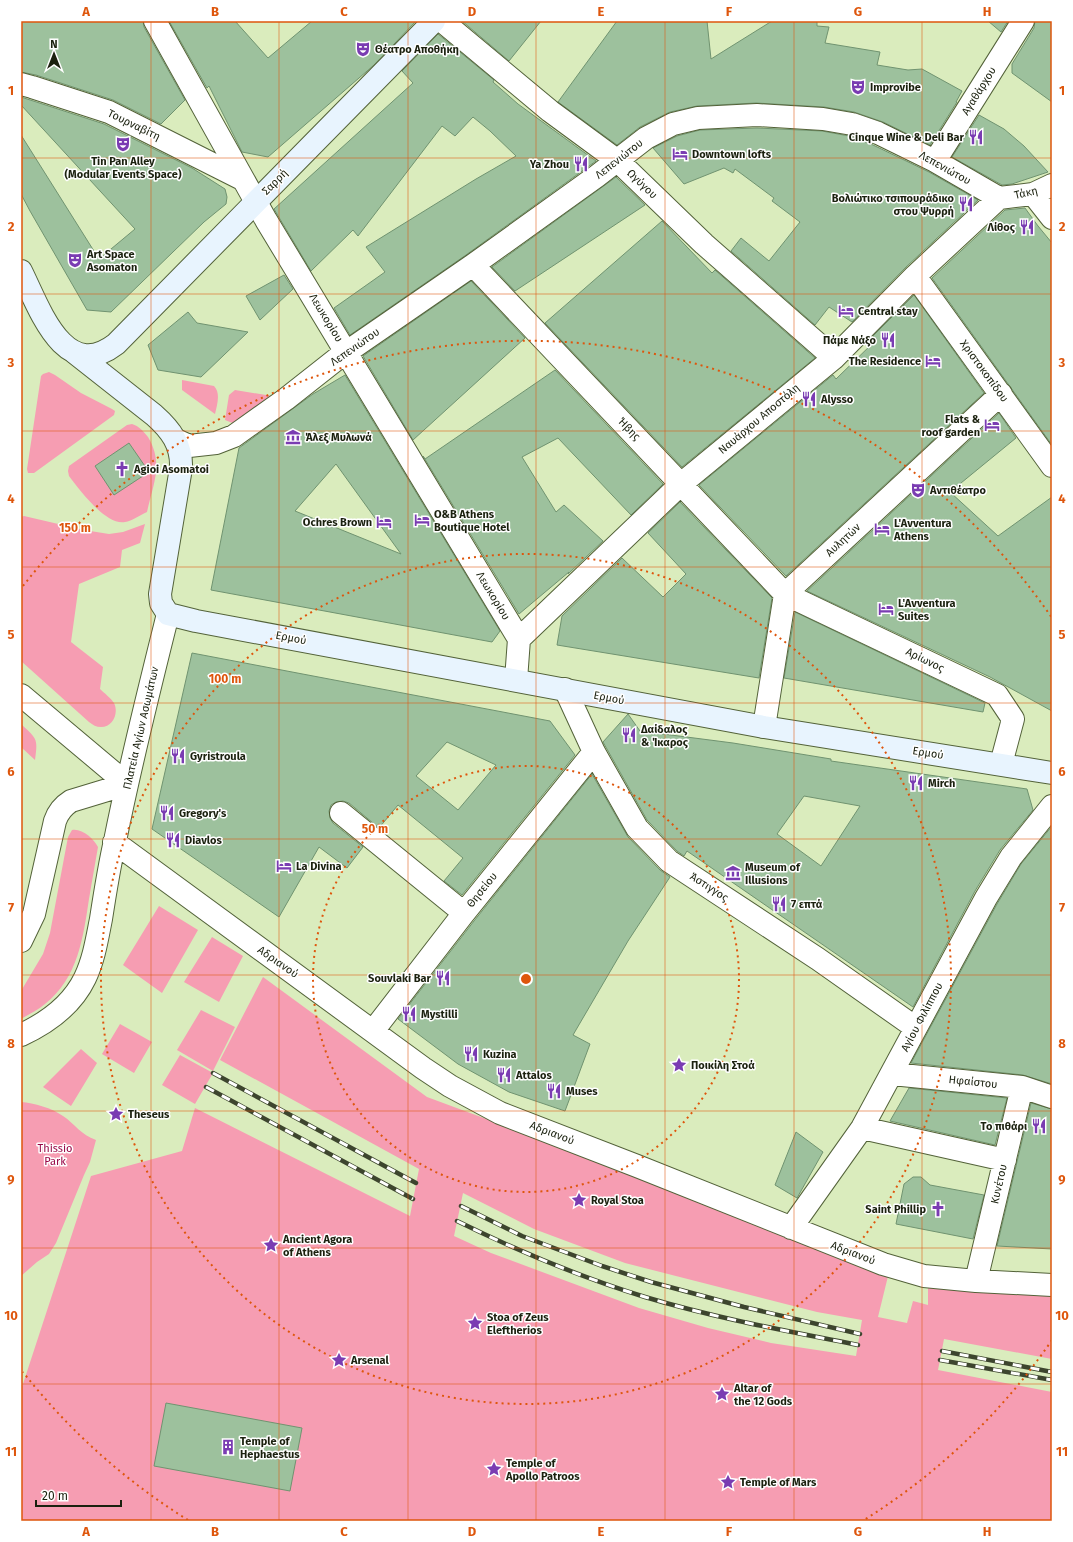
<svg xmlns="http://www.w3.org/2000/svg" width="1073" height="1542" viewBox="0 0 1073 1542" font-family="'Fira Sans',sans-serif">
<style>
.green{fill:#f69db2;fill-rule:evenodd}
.building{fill:#9dc19d;stroke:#709370;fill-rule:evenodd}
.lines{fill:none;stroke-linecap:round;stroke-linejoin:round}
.street-casing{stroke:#536239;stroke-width:24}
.secondary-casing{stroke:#536239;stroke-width:24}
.street{stroke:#fff;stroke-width:22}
.secondary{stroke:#e8f4fe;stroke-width:22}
.rail-casing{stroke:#3d452e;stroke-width:4.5}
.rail{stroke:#fff;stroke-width:3;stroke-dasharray:9;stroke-linecap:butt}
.grid{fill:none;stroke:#de560c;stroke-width:1;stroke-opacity:0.55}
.ring{fill:none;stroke:#de560c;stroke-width:2;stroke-dasharray:2 4}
.labels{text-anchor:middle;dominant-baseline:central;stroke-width:3;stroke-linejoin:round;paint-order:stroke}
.poi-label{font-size:11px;font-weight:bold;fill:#1b210f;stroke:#fff;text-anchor:start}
.street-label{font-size:11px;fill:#1b210f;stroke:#fff}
.park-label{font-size:11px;fill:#960545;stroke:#fff}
.centre{fill:#de560c;stroke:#fff;stroke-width:2}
.ring-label{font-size:12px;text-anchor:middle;font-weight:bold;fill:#de560c;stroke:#fff;stroke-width:3;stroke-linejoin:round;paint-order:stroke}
.neatline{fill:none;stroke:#de560c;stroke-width:1.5}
.grid-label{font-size:13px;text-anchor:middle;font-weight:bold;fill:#de560c}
</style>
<rect width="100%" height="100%" fill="#daecbd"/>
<path class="green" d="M49,372L55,375L81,393L112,409L115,411L114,415L34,473H28L27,469L41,376L43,374Z
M182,380L214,386C221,393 217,405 215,414L182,390Z
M235,390L278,397L235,424L225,420L229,395Z
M132,424C139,426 143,431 148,437C164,464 153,484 147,512C140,515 132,521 125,522C106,526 79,489 69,476L68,471L69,466L127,425Z
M24,516L84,530L109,534L123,532L145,524L140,543L122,550L120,567L79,584L71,642L103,667L100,689C104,693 111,698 114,703C119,713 113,727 101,727C96,727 93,725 89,722L21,661V517Z
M21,724C37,739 38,738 35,760L21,747Z
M72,830C82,828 94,839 98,847C95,864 92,881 89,899C83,938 78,978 45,1004C38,1010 29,1014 21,1019V991L43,954L50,933L68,837Z
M159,906L198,930L162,993L123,965Z
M212,937L243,956L219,1002L184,982Z
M263,977L427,1097L890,1268L878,1317L907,1323L913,1301L928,1305V1281L1052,1289V1359L944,1339L938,1370L1052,1392V1521H21V1390L91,1176L182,1151L195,1108L410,1216L419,1169L220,1060ZM463,1193L534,1229L625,1263L817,1312L862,1320L856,1356L771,1343L708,1328L639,1308L491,1253L454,1236Z
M201,1010L235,1027L213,1071L177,1050Z
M120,1024L152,1042L134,1073L102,1054Z
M81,1049L97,1063L71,1106L43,1087Z
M180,1055L213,1073L195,1104L162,1085Z
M21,1102C34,1103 52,1108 63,1116C75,1124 81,1135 96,1140L90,1162L84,1175L56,1243L49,1254L37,1262L21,1276Z"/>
<path class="building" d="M21,21H143L144,27L185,100L161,124L113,100L36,75L21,72Z
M169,21H235L268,58L312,21H416L374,65L268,157L242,152L209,86L207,88L203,81Z
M462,21H541L509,61Z
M617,21H707L711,59L772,21H817V26L829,27L825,43L880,52L877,65L908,70L922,69L962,91L956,102H957L930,145L883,122L854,112L824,107L756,103L697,106L670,112L640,127L617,145L558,102Z
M988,21H1008L1001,32Z
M1035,21H1052V102L1012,73V64L1034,28Z
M438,34L494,80L493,82L518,104L596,161L466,255L350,335L334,308L385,272L366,247L476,179L516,156L490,131L473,117L455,136L442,126L358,236L353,230L311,271L274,209L413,83L402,71Z
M21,97L104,124L192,168L225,189L227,197L226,204L204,222L111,312L87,310L30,211L21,194V135L99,259L135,229L21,105Z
M979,115L1004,129L1024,146L1048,172L1012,184L1002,185L952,157Z
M757,128L822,131L849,136L873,145L929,172L978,200L906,267L852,322L829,307L815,325L731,251L741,238L769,261L800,222L772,201L774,198L735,169L733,173L724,168L684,184L653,148L677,136L700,130Z
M616,177L645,205L515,291L492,267Z
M1025,208L1038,226L1052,243V445L932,278L1005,210Z
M662,221L712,273L715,270L815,358L682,467L545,323Z
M284,275L293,289L260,320L246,296Z
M471,281L525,338L413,440L363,356Z
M914,295L984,393L786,576L699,485L833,375L836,379L877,339L873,336Z
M188,312L197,323L248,332L201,377L158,370L148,345Z
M555,370L663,484L631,515L558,438L522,457L556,512L564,505L603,541L568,574L569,572L519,614L423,456L425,459Z
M345,375L500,631L492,642L211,590L239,448L313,394ZM336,464L401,554L295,511Z
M999,413L1016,438L950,492L998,536L1052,497V711L990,677L807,591Z
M129,443L149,472L114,495L95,466Z
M680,502L772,598L759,678L557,645L562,616L622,558L663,597L686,574L648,533Z
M795,612L985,703L983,712L784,678Z
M192,653L550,721L575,755L462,895L444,881L463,858L398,805L379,828L349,803L343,801L336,802L331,805L329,811L330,818L333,823L363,847L347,868L319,847L279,917L152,829ZM447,742L496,765L458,810L416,776Z
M628,714L640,731L733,743L831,759V761L1027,789L1033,810L1000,850L975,891L913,1007L687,851L684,856L677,851L647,820L603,742ZM804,796L860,806L821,866L777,834Z
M592,774L628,837L660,870L670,877L628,941L573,1035L590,1044L565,1111L509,1092L458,1064L398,1019L474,921Z
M1052,826V1084L1023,1075L911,1063L997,904L1021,864Z
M909,1088L1007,1098L995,1145L890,1121Z
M1031,1103L1052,1109V1249L997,1246Z
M796,1132L823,1152L797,1198L775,1185Z
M913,1177H921L930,1185L984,1195L973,1239L896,1224L904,1184Z
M166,1403L302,1428L290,1491L154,1466Z"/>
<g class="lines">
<g class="street-casing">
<path id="street" d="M155,21L266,220L519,639L516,680
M442,21L550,111L618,161L704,244L834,358
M21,84L32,87L109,112L242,179
M935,161L1023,21
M1033,194L1052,218
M999,198L1033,194L1052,185
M473,265L785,594L997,695L1013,719L1001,764
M915,276L1052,466
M176,440L189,446L216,443L234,436L286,399L338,358L473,265L597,176L646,138L673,124L698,118L757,115L823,119L852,124L878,133L935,161L999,198
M519,639L681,484L834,358L915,276L999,198
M565,689L594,752L637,828L669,861L818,959L916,1028
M21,695L127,784
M764,727L785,594L1001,394
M341,813L464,913
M114,842L423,1068L450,1086L500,1113L637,1166L883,1264L924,1276L976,1281L1052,1285
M21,941L34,914L55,821C58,812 63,806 71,801L127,784
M373,1031L464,913L594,752
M21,1035C47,1023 72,1005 85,978C94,959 97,939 101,919C105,893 109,867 115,841C130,765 149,690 168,614
M892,1074L1022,1087L1052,1097
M862,1128L1005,1160
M791,1228L862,1128L986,898L1011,857L1052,806
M976,1281L1022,1087"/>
</g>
<g class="secondary-casing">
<path id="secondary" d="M21,271C39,307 64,384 116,344L434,21
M74,352L154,415C171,430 182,445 181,468L160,594L161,603L168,614
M168,614L196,621L764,727L1052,773"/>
</g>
<use href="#street" class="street"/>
<use href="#secondary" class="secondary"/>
<g class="rail-casing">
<path id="rail" d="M213,1073L416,1183
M206,1087L413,1199
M461,1206L522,1236L602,1266L651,1282L744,1307L860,1334
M457,1221C518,1251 580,1277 645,1297C715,1318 787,1331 858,1345
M942,1351L1052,1372
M940,1360L1052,1380"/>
</g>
<use href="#rail" class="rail"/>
</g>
<path class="grid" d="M151,21V1521M279,21V1521M408,21V1521M536,21V1521M665,21V1521M794,21V1521M922,21V1521M21,158H1052M21,294H1052M21,431H1052M21,567H1052M21,703H1052M21,839H1052M21,975H1052M21,1111H1052M21,1248H1052M21,1384H1052"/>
<g class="ring">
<circle cx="526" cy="979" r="213"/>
<circle cx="526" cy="979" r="425"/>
<path d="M1052 1340A638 638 0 0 1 864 1520M188 1520A638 638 0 0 1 23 1372M23 586A638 638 0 0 1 1052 618"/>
</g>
<defs>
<g id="theatre-bare" transform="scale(1.2)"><path d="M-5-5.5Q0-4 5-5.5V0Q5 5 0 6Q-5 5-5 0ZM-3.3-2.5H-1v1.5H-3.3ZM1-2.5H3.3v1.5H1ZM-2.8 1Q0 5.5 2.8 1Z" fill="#7a3cb2" stroke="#fff" stroke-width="2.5" paint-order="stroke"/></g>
<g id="restaurant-bare" transform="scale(1.2)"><path d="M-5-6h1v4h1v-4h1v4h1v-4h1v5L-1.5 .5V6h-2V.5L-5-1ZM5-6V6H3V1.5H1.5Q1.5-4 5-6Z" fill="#7a3cb2" stroke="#fff" stroke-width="2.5" paint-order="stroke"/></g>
<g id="hotel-bare" transform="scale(1.2)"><path d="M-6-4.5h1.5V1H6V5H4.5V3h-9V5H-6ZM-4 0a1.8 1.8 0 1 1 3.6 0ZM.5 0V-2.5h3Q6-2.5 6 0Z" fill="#7a3cb2" stroke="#fff" stroke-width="2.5" paint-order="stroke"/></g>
<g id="museum-bare" transform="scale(1.2)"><path d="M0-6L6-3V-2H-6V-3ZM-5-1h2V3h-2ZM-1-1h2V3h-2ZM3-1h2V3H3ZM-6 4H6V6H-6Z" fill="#7a3cb2" stroke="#fff" stroke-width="2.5" paint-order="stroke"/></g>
<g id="church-bare" transform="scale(1.2)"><path d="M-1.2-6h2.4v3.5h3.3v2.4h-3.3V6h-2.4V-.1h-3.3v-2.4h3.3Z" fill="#7a3cb2" stroke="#fff" stroke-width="2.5" paint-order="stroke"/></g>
<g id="sight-bare" transform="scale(1.2)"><path d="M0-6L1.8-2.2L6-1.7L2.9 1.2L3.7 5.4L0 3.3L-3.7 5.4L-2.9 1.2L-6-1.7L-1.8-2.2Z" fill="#7a3cb2" stroke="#fff" stroke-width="2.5" paint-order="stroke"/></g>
<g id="building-bare" transform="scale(1.2)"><path d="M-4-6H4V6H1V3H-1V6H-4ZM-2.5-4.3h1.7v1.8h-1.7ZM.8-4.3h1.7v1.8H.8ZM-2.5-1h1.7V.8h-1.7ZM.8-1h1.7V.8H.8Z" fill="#7a3cb2" stroke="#fff" stroke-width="2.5" paint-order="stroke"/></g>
</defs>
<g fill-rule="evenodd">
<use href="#theatre-bare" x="363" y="49"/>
<use href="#theatre-bare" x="858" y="87"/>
<use href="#restaurant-bare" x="976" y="137"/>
<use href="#theatre-bare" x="123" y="144"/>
<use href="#hotel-bare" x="680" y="154"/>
<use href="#restaurant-bare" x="581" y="164"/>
<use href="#restaurant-bare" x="966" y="204"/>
<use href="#restaurant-bare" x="1027" y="227"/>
<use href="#theatre-bare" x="75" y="260"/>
<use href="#hotel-bare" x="846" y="311"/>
<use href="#restaurant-bare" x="888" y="340"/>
<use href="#hotel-bare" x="933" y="361"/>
<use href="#restaurant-bare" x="809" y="399"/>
<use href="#hotel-bare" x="992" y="425"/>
<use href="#museum-bare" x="293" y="437"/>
<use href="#church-bare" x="122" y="469"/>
<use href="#theatre-bare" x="918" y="490"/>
<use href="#hotel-bare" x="422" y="520"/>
<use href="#hotel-bare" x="384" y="522"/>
<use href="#hotel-bare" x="882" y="529"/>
<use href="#hotel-bare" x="886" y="609"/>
<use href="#restaurant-bare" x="629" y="735"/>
<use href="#restaurant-bare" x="178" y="756"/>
<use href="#restaurant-bare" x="916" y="783"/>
<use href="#restaurant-bare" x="167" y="813"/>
<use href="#restaurant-bare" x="173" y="840"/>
<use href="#hotel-bare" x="284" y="866"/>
<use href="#museum-bare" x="733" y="873"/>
<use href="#restaurant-bare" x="779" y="904"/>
<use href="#restaurant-bare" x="443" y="978"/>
<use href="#restaurant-bare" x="409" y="1014"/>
<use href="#restaurant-bare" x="471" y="1054"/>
<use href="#sight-bare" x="679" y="1065"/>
<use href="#restaurant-bare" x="504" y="1075"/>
<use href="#restaurant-bare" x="554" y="1091"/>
<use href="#sight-bare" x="116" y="1114"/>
<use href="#restaurant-bare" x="1039" y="1126"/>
<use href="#sight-bare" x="579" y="1200"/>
<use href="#church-bare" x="938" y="1209"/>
<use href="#sight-bare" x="271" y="1245"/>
<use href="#sight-bare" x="475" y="1323"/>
<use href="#sight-bare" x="339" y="1360"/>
<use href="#sight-bare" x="722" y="1394"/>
<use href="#building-bare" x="228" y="1447"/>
<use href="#sight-bare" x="494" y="1469"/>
<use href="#sight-bare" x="728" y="1482"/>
</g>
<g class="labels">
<g class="poi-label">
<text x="375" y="49">Θέατρο Αποθήκη</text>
<text x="870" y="87">Improvibe</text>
<text x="964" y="137" text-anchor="end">Cinque Wine &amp; Deli Bar</text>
<text x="692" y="154">Downtown lofts</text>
<text x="123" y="161" text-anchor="middle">Tin Pan Alley<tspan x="123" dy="13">(Modular Events Space)</tspan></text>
<text x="569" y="164" text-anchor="end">Ya Zhou</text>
<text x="954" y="198" text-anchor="end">Βολιώτικο τσιπουράδικο<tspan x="954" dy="13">στου Ψυρρή</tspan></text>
<text x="1015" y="227" text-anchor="end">Λίθος</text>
<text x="87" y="254">Art Space<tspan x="87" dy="13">Asomaton</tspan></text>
<text x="858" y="311">Central stay</text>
<text x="876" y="340" text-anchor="end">Πάμε Νάξο</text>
<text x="921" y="361" text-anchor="end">The Residence</text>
<text x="821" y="399">Alysso</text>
<text x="980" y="419" text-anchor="end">Flats &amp;<tspan x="980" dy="13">roof garden</tspan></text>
<text x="305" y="437">Άλεξ Μυλωνά</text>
<text x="134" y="469">Agioi Asomatoi</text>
<text x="930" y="490">Αντιθέατρο</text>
<text x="434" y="514">O&amp;B Athens<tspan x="434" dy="13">Boutique Hotel</tspan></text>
<text x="372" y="522" text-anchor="end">Ochres Brown</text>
<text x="894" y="523">L'Avventura<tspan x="894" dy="13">Athens</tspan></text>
<text x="898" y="603">L'Avventura<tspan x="898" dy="13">Suites</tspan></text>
<text x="641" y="729">Δαίδαλος<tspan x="641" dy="13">&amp; Ίκαρος</tspan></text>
<text x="190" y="756">Gyristroula</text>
<text x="928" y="783">Mirch</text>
<text x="179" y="813">Gregory's</text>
<text x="185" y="840">Diavlos</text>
<text x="296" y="866">La Divina</text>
<text x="745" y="867">Museum of<tspan x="745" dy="13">Illusions</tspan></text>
<text x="791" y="904">7 επτά</text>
<text x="431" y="978" text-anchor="end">Souvlaki Bar</text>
<text x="421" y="1014">Mystilli</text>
<text x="483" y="1054">Kuzina</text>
<text x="691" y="1065">Ποικίλη Στοά</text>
<text x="516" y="1075">Attalos</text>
<text x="566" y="1091">Muses</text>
<text x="128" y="1114">Theseus</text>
<text x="1027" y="1126" text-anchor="end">Το πιθάρι</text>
<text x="591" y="1200">Royal Stoa</text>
<text x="926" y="1209" text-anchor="end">Saint Phillip</text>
<text x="283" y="1239">Ancient Agora<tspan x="283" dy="13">of Athens</tspan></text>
<text x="487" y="1317">Stoa of Zeus<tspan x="487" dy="13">Eleftherios</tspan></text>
<text x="351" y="1360">Arsenal</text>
<text x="734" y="1388">Altar of<tspan x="734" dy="13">the 12 Gods</tspan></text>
<text x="240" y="1441">Temple of<tspan x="240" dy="13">Hephaestus</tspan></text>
<text x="506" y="1463">Temple of<tspan x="506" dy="13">Apollo Patroos</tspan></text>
<text x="740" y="1482">Temple of Mars</text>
</g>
<g class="street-label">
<text transform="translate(979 91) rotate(-58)">Αγαθάρχου</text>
<text transform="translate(134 125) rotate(26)">Τουρναβίτη</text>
<text transform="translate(619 159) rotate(-38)">Λεπενιώτου</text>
<text transform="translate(945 168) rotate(29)">Λεπενιώτου</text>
<text transform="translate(275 182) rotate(-45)">Σαρρή</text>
<text transform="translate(642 184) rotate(44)">Ωγύγου</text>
<text transform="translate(1026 193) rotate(-13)">Τάκη</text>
<text transform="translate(326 318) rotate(59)">Λεωκορίου</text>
<text transform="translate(355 347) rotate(-35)">Λεπενιώτου</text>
<text transform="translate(984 371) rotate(54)">Χριστοκοπίδου</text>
<text transform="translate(759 419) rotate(-40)">Ναυάρχου Αποστόλη</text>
<text transform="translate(629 429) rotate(46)">Ήβης</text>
<text transform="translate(843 540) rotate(-43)">Αυλητών</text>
<text transform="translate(493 596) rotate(59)">Λεωκορίου</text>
<text transform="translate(291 638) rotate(11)">Ερμού</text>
<text transform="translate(925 660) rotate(26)">Αρίωνος</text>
<text transform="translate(609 698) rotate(11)">Ερμού</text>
<text transform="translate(141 728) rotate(-77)">Πλατεία Αγίων Ασωμάτων</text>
<text transform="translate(928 753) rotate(9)">Ερμού</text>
<text transform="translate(709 887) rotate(33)">Άστιγγος</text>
<text transform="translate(482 890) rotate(-51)">Θησείου</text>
<text transform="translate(278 962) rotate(35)">Αδριανού</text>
<text transform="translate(922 1017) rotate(-62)">Αγίου Φιλίππου</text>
<text transform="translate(973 1082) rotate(6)">Ηφαίστου</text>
<text transform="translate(552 1133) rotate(21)">Αδριανού</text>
<text transform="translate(999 1184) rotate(-77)">Κυνέτου</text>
<text transform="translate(853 1253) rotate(21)">Αδριανού</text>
</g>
<g class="park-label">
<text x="55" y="1148">Thissio<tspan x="55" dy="13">Park</tspan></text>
</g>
</g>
<circle cx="526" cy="979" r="6" class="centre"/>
<g class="ring-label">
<text x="75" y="532">150 m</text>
<text x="225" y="683">100 m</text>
<text x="375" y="833">50 m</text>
</g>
<rect width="1073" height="1542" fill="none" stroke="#ffffff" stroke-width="44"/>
<g transform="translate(54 54)" stroke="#ffffff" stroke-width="3" paint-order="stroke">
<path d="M0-3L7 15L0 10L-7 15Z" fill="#1b210f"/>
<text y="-6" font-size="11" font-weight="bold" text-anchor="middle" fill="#1b210f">N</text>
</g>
<path d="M36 1500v6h85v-6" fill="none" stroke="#1b210f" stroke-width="2"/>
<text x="42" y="1500" font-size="12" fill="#1b210f" stroke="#ffffff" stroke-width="3" paint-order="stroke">20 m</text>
<rect x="22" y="22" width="1029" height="1498" class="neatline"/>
<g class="grid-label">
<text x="86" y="16">A</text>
<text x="215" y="16">B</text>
<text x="344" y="16">C</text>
<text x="472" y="16">D</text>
<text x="601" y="16">E</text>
<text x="729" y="16">F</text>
<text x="858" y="16">G</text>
<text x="987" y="16">H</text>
<text x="11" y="95">1</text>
<text x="1062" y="95">1</text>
<text x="11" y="231">2</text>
<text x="1062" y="231">2</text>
<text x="11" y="367">3</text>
<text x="1062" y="367">3</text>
<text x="11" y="503">4</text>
<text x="1062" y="503">4</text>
<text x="11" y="639">5</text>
<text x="1062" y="639">5</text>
<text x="11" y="776">6</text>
<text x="1062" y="776">6</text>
<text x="11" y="912">7</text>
<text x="1062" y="912">7</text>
<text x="11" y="1048">8</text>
<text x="1062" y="1048">8</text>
<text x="11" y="1184">9</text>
<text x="1062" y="1184">9</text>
<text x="11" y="1320">10</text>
<text x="1062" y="1320">10</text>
<text x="11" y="1456">11</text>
<text x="1062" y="1456">11</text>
<text x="86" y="1536">A</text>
<text x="215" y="1536">B</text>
<text x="344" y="1536">C</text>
<text x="472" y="1536">D</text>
<text x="601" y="1536">E</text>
<text x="729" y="1536">F</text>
<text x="858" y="1536">G</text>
<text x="987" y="1536">H</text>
</g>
</svg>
